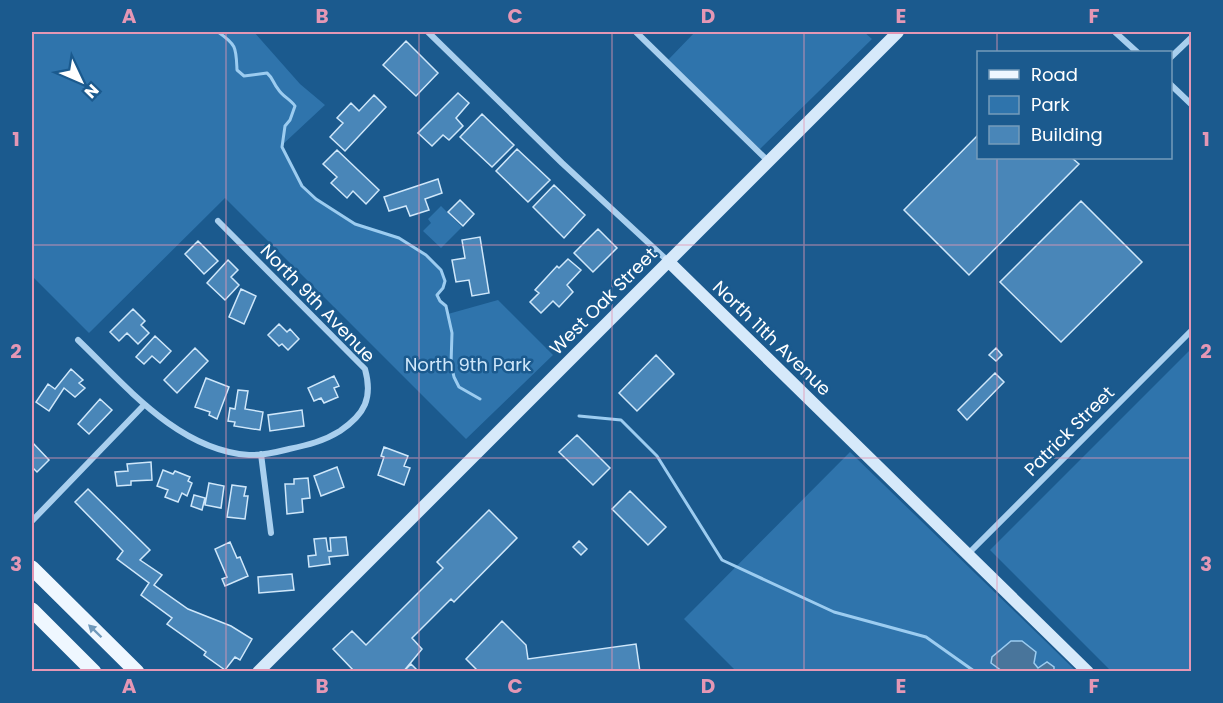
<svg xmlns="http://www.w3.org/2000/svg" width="1223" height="703" viewBox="0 0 1223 703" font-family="Poppins,sans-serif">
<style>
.green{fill:#2f74ac}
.water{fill:#49759b;stroke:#9cccf0;stroke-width:1.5}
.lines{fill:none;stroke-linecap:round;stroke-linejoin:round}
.stream{stroke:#9cccf0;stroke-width:3}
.building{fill:#4986b8;stroke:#cfe7fa;stroke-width:1.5}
.street{stroke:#a9cfee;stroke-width:6}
.secondary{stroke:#d6e9fa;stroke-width:12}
.primary{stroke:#eff7ff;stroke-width:15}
.oneway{fill:#7099bb}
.grid{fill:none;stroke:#e497b5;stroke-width:1.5;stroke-opacity:0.55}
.labels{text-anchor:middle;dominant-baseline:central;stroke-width:5;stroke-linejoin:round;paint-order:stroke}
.street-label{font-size:18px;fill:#fff;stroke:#1b5a8e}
.park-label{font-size:18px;fill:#cfe7fa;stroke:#1b5a8e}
.neatline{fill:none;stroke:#e497b5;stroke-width:2}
.grid-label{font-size:20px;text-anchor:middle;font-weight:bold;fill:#e497b5}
</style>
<rect width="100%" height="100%" fill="#1b5a8e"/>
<path class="green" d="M32,32H254L300,84L325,105L281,146L302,185L316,199L355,224L399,238L426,255L441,270L445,281L443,288L438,296C441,303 446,306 448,314L498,300L553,355L466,439L225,198L89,333L32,276Z
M695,32H864L872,39L760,149L668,60Z
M441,206L462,227L441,248L423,231L431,223L428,219Z
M1191,349V671H1111L990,550Z
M850,452L1076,671H736L684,619Z"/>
<path class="water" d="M1011,641H1022L1036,652L1034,663L1038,668L1047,662L1054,667V671H1002L991,663L992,657Z"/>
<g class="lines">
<path class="stream" d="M218,32C237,45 236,48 237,70L244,76L267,73C273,78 273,83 278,89C282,96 290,99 295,106L290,120L285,126L282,147L302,186L316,199L355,224L399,238L426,255L441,270L445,281L443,288L437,295L440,301L446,306L452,333L451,364L454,377L459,387L480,399
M579,416L621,420L657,456L722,560L834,612L926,637L974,671L984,672"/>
</g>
<path class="building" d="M406,41L438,73L416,96L383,65Z
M458,93L469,103L456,118L463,126L449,140L443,135L432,146L418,133Z
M374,95L386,107L345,151L330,137L343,123L337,118L351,103L359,111Z
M482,114L514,145L492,167L460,137Z
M978,135V158H1072L1079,164L969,275L904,210Z
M517,149L550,180L528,202L496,171Z
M337,150L379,190L366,204L353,191L347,198L331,183L337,177L323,164Z
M438,179L442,193L425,199L429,210L410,216L406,206L389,211L384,197Z
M554,185L585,215L564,238L533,207Z
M460,200L474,214L463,226L448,212Z
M1081,201L1142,262L1061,342L1000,282Z
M598,229L617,248L593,272L574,253Z
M480,237L489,293L472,296L469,280L456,282L452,260L465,258L462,240Z
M198,241L218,261L204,274L185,254Z
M568,259L581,270L567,285L573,292L559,307L553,301L541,313L530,302L539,293L535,290L557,266L559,268Z
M228,260L238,270L231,277L239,285L225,300L207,283Z
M241,289L256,296L244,324L229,317Z
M133,309L145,321L141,325L149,333L138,344L127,333L119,341L110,332Z
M279,324L287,332L290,329L299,339L288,350L282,344L279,346L268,335Z
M155,336L171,351L160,363L152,356L144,364L136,357Z
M195,348L208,361L177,393L164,380Z
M996,348L1002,355L996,361L989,355Z
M656,355L674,374L637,411L619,393Z
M71,369L83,380L79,383L85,388L75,397L64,388L49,411L36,402L48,384L55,389Z
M995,373L1004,382L967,420L958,410Z
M334,376L339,386L334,388L338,397L324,403L321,398L314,401L308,388Z
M206,378L229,387L217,419L209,415L210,412L195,407Z
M238,390L248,391L245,409L263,412L260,430L234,426L235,422L228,421L230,408L235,409Z
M100,399L112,410L89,434L78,424Z
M302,410L304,426L270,431L268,415Z
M577,435L610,468L593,485L559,452Z
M32,442L49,460L37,472L32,467Z
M384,447L408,456L404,466L410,468L404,485L378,475L384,457L381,456Z
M151,462L152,480L131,481V485L117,486L115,472L128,471L127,464Z
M337,467L344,487L321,496L314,476Z
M163,470L173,474L175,471L190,477L188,481L192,483L187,496L182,493L178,502L165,497L168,490L157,486Z
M308,478L310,498L302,499L303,512L287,514L285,484H294V479Z
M209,483L224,486L221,508L205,505Z
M232,485L246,487L244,496H248L245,519L227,517Z
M88,489L150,550L140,560L162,575L154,585L188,609L231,626L252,639L240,660L235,657L225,670L204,655L206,652L167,624L172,618L141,595L149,583L117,559L123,551L75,502Z
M630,491L666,527L648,545L612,509Z
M194,495L205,498L202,510L191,506Z
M489,510L517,538L454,602L451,599L412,638L422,649L403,672H355L333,649L352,631L366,645L443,568L437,562Z
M346,537L348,555L329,557L330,564L309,567L308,556L316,555L314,539L326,538L328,551H331L330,538Z
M579,541L587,549L581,555L573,547Z
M230,542L237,558L240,557L248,576L225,586L222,579L227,577L215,549Z
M292,574L294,590L259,593L258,577Z
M502,621L526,645L528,659L636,644L640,672H479L466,659Z
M411,664L419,672H403Z"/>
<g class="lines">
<path class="street" d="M428,32L562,163L668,261
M636,32L768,161
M1115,32L1137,52
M1170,58L1192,37
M1170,84L1192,105
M78,340C126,386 178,450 249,455C262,456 277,452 289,449C308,445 324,441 340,431C365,414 373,398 365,369L218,221
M261,454L271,533
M32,521L144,405
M968,554L1192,330"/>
<path class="secondary" d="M668,261L1088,672
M258,672L898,32"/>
<path class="primary" d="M32,568L137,672
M32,610L94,672"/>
</g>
<defs><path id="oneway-solid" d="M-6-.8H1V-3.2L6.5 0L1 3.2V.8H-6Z" transform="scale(1.5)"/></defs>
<use class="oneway" href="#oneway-solid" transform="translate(95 631) rotate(-136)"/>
<path class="grid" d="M226,32V672M419,32V672M612,32V672M804,32V672M997,32V52M997,158V672M32,245H1192M32,458H1192"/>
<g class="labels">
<g class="street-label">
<text transform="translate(603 301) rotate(-45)">West Oak Street</text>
<text transform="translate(318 303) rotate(46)">North 9th Avenue</text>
<text transform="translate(772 338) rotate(44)">North 11th Avenue</text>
<text transform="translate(1069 431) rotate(-45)">Patrick Street</text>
</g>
<g class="park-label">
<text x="468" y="364">North 9th Park</text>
</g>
</g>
<rect width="1223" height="703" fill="none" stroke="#1b5a8e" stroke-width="66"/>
<rect x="977" y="51" width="195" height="108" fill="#1b5a8e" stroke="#769cbb" stroke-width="1.5"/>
<rect x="989" y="70" width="30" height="9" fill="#eff7ff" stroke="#769cbb" stroke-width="1.5"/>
<text x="1031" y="81" font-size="18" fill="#ffffff">Road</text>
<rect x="989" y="96" width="30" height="18" fill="#2f74ac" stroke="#769cbb" stroke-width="1.5"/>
<text x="1031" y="111" font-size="18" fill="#ffffff">Park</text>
<rect x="989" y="126" width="30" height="18" fill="#4986b8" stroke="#769cbb" stroke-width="1.5"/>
<text x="1031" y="141" font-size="18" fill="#ffffff">Building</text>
<g transform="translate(81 81) rotate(134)" stroke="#1b5a8e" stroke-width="4.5" paint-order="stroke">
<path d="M0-4.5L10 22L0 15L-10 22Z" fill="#ffffff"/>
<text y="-9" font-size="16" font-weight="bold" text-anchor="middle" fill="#ffffff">N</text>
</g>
<rect x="33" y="33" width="1157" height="637" class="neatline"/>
<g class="grid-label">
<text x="129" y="23">A</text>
<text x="322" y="23">B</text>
<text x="515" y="23">C</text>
<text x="708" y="23">D</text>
<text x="901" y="23">E</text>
<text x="1094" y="23">F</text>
<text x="16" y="146">1</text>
<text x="1206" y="146">1</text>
<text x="16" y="358">2</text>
<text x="1206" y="358">2</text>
<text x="16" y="571">3</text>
<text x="1206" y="571">3</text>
<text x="129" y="693">A</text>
<text x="322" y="693">B</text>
<text x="515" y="693">C</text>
<text x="708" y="693">D</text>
<text x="901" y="693">E</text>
<text x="1094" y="693">F</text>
</g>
</svg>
